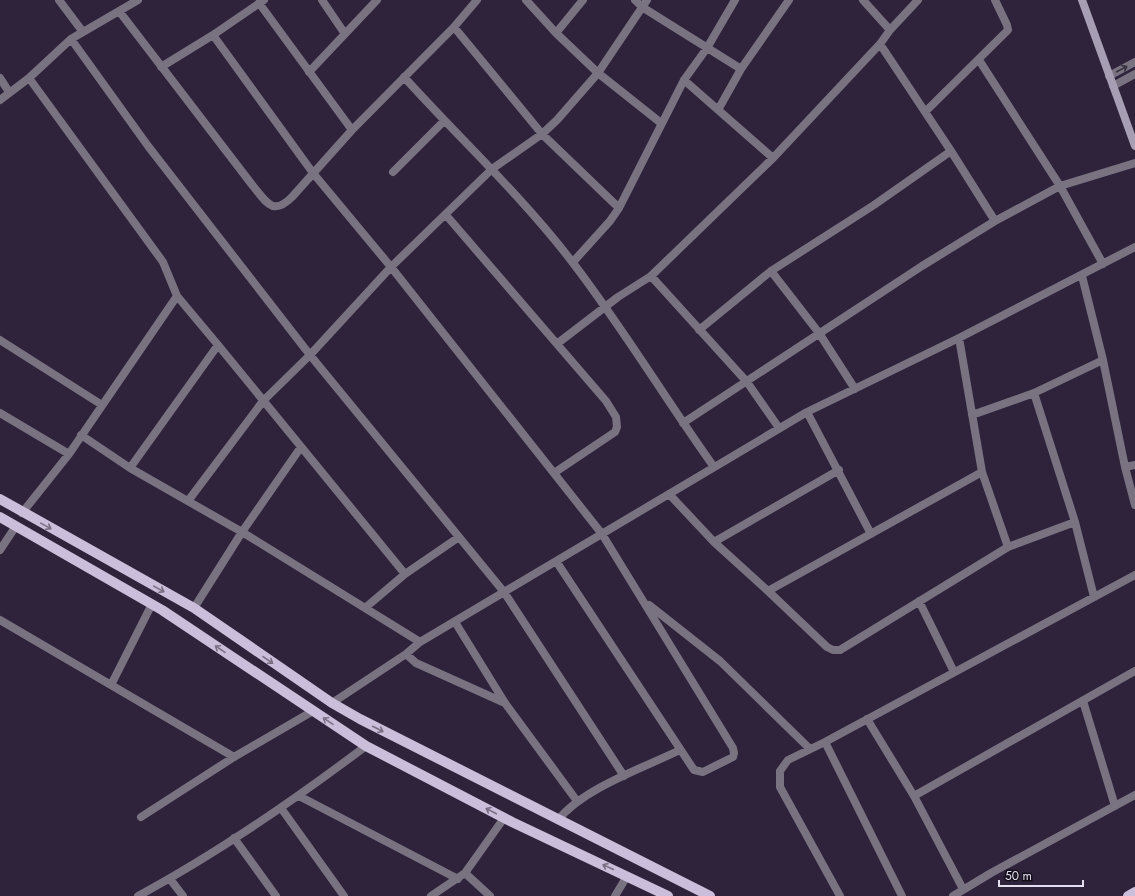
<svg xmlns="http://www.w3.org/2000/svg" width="1135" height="896" viewBox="0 0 1135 896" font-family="Jost,sans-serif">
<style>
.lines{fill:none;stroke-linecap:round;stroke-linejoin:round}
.street{stroke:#797381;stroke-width:8}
.secondary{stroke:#a79eb3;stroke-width:8}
.primary{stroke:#cbbeda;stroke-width:10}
.oneway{stroke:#37323f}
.oneway2{stroke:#796f84}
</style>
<rect width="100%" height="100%" fill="#2f233c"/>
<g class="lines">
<path class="street" d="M59,0L83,32
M322,0L345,34
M526,0L556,33L598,73L661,123
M635,0L642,7L741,69
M863,0L890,30
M259,3L352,130
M119,11L253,186C267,203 273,216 292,197L352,130L454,27L477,0
M454,27L542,134L619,208
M556,33L583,0
M213,35L313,173L391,267L602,534L733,748L734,753L733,757L703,772L694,770L556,561
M71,39L148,146L310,355L504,592L624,776
M880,44L951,151L995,221
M979,60L1060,186L1103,264
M161,67L213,35L264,0
M309,72L377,0
M1109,76L1135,62
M404,77C460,139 522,196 573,263C623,328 666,400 714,467
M0,78L9,92
M29,78L163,262L177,296L218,345L130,468
M684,80L773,158
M1113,86L1135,74
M0,100L29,78L71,39L138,0
M718,110L741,69L789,0
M925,112L1008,30L1007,25L995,0
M393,172L444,121
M446,215L606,401L616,417L617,427L615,432L554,473
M573,262L610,221L619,208L684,80L707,48L735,0
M771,271L819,333L855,389
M651,276L747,382L779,428
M1082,276L1103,360L1125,467L1135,505
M699,330L771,271L874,205L951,151
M959,338L982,472L1008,547
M0,340L102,405
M558,343L618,297L651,276L773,158L880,44L890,30L918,0
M218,345L405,574
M1034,393L1075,522L1094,597
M807,412L871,534
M0,413L69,454
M972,415L1034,393L1103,360
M683,423L922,266L995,221L1060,186L1135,163
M81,435L130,468L242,532L420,642
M1125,467L1135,465
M669,494L714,542L768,591L982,472
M188,501L263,401L310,355L391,267L492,169L542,134L557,120L598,73L647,0
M22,513L69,454L177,296
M714,542L839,470
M0,550L16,526
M768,591L827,647L833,650H840L1008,547L1075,522
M919,601L954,672
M649,605L720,661L810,749
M194,608L242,532L301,447
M365,608L405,574L459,537
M0,620L234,757
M455,622L505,703L577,801
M406,654L416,663L505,703
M111,685L152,604
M1083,701L1115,806
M332,703L406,654L420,642L807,412L959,338L1135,247
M867,719L914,796L963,889
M825,742L902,896
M299,796L458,879
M914,796L1135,671
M281,808L344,896
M141,817L234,757L313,711
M558,820C584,788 643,768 680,750
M234,838L276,896
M465,873L490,896
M170,879L183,896
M138,896C218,853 293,801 366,746
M431,896L465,873L504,818
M615,896L627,876
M840,896L780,787V771L788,760L825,742L1135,575
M953,896L991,873L1135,795"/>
<path class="secondary" d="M1082,0L1135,146"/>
<path class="primary" d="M0,499L194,608L332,703L360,719L710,896
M0,517L162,610L366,746L512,822L668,896
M1128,896L1135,892"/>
</g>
<defs><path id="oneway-shaft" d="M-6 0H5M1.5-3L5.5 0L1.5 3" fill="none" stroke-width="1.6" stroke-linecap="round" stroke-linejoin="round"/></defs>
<use class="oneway" href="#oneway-shaft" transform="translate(1122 69) rotate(-28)"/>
<g class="oneway2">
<use href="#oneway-shaft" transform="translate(46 526) rotate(29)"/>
<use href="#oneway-shaft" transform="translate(159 589) rotate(29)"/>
<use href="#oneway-shaft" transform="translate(220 649) rotate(-146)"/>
<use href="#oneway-shaft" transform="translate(268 660) rotate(35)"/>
<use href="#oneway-shaft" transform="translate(328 721) rotate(-146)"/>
<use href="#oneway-shaft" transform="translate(378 729) rotate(27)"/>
<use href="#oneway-shaft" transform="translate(491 811) rotate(-152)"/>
<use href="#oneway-shaft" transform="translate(608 867) rotate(-155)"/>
</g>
<path d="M999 880v6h84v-6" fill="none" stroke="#e5deef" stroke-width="2"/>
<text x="1005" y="880" font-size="12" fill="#e5deef" stroke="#140f1b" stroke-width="3" paint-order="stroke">50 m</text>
</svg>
